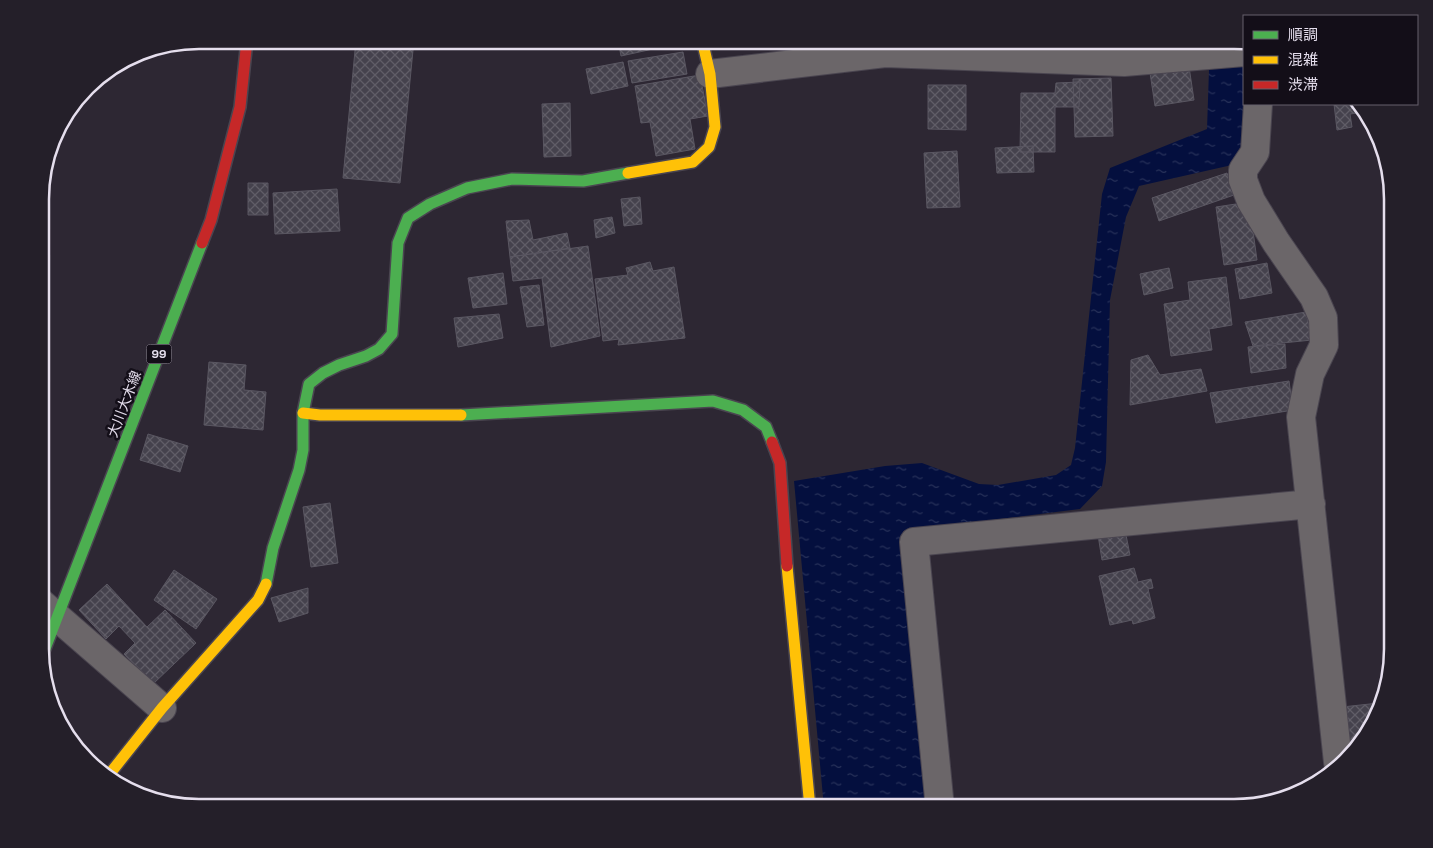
<svg xmlns="http://www.w3.org/2000/svg" width="1433" height="848" viewBox="0 0 1433 848" font-family="'Space Grotesk','Noto Sans JP',sans-serif">
<style>
.water{fill:url(#water-ripples)}
.building{fill:url(#building-cross-hatch);stroke:#5a5762}
.lines{fill:none;stroke-linecap:round;stroke-linejoin:round}
.street-casing{stroke:#4a4550;stroke-width:30}
.fast-casing{stroke:#4a4550;stroke-width:14}
.slow-casing{stroke:#4a4550;stroke-width:14}
.jam-casing{stroke:#4a4550;stroke-width:14}
.street{stroke:#6b6669;stroke-width:28}
.fast{stroke:#4caf50;stroke-width:11}
.slow{stroke:#ffc107;stroke-width:11}
.jam{stroke:#c62828;stroke-width:11}
.labels{text-anchor:middle;dominant-baseline:central;stroke-width:5;stroke-linejoin:round;paint-order:stroke}
.shield{fill:#130e18;stroke:#a6a0ad;stroke-width:1}
.shield-label{font-size:12px;font-weight:bold;fill:#e5deed}
.street-label{font-size:14px;fill:#e5deed;stroke:#130e18}
.rim{fill:none;stroke:#e5deed;stroke-width:2.5}
</style>
<defs>
<pattern id="water-ripples" width="26" height="14" patternUnits="userSpaceOnUse" patternTransform="scale(1.25)"><rect width="26" height="14" fill="#040f3e"/><path d="M2 4q2-2 4 0t4 0M15 11q2-2 4 0t4 0" fill="none" stroke="#28325a"/></pattern>
<pattern id="building-cross-hatch" width="8" height="8" patternUnits="userSpaceOnUse" patternTransform="scale(1.25)"><rect width="8" height="8" fill="#45424d"/><path d="M0 0l8 8M0 8l8-8" fill="none" stroke="#605d67"/></pattern>
</defs>
<rect width="100%" height="100%" fill="#2d2733"/>
<path class="water" d="M1210,40H1234L1244,58V104L1247,140L1232,165L1139,186L1126,217L1110,300L1106,462L1102,486L1080,509L903,531L928,808H824L794,481L885,466L922,463L979,484L998,485L1056,475L1071,465L1075,448L1102,194L1110,168L1207,129Z"/>
<path class="building" d="M356,40H414L400,183L343,178Z
M618,40H651L653,49L621,56Z
M812,40H1066L1065,45L812,41Z
M1169,40H1195L1194,46L1169,44Z
M683,52L687,74L632,83L628,61Z
M1188,60L1194,100L1155,106L1149,66Z
M623,62L628,86L591,94L586,69Z
M700,75L708,116L690,119L695,149L656,156L650,122L641,123L635,86Z
M1111,78L1113,136L1075,137L1073,79Z
M1080,82L1079,107H1055V152H1020L1021,93H1055L1056,83Z
M928,85H966V130L928,129Z
M570,103L571,156L544,157L542,104Z
M1334,104H1356L1365,112L1350,114L1352,127L1337,130Z
M1033,146L1034,172L997,173L995,148Z
M957,151L960,207L927,208L924,153Z
M1227,173L1234,195L1159,221L1152,198Z
M248,183H268V215H248Z
M337,189L340,231L275,234L273,193Z
M640,197L642,224L624,226L621,199Z
M1249,202L1257,260L1224,265L1216,207Z
M612,217L615,233L596,238L594,220Z
M529,220L533,240L567,233L570,248L510,257L506,221Z
M588,246L600,336L551,347L542,278L513,281L510,257Z
M650,262L653,271L674,267L685,338L618,345L619,339L603,341L595,279L628,275L626,268Z
M1267,263L1272,293L1240,299L1235,269Z
M1169,268L1173,288L1144,295L1140,274Z
M503,273L507,304L473,308L468,278Z
M1226,277L1232,325L1209,329L1212,350L1171,356L1164,304L1190,300L1188,282Z
M539,285L544,325L527,327L520,287Z
M1306,312L1312,340L1253,346L1245,322Z
M499,314L503,338L458,347L454,318Z
M1285,344L1286,368L1251,373L1248,347Z
M1148,355L1160,375L1201,369L1207,391L1130,405L1131,360Z
M209,362L246,365L244,390L266,392L263,430L204,425Z
M1289,381L1293,410L1216,423L1210,393Z
M148,434L188,446L180,472L140,460Z
M330,503L338,563L311,567L303,507Z
M1125,530L1130,555L1102,560L1098,535Z
M1134,568L1138,582L1151,579L1153,588L1148,589L1155,618L1133,624L1132,620L1110,625L1099,576Z
M174,570L217,599L196,629L154,600Z
M107,584L147,627L165,610L196,643L153,684L124,654L135,643L119,626L106,639L79,610Z
M308,588V613L279,622L271,598Z
M1379,703L1372,729L1347,753L1342,707Z"/>
<g class="lines">
<g class="street-casing">
<path id="street" d="M710,74L885,53L1124,62L1244,52
M1258,104L1255,152L1243,170V180L1251,201L1276,242L1314,297L1323,318L1324,345L1310,374L1301,417L1338,762
M41,603L162,708
M940,808L914,542L1311,504"/>
</g>
<g class="fast-casing">
<path id="fast" d="M461,415L713,401L743,410L766,427L772,442
M266,584L273,548L299,470L303,450V413L309,384L323,373L339,365L366,356L379,349L392,334L398,243L408,218L430,204L467,188L512,179L583,181L628,173
M41,659L202,243"/>
</g>
<g class="slow-casing">
<path id="slow" d="M628,173L693,162L709,147L715,127L710,74L702,40
M303,413L320,415H461
M787,566L810,808
M108,776L162,708L258,600L266,584"/>
</g>
<g class="jam-casing">
<path id="jam" d="M202,243L211,220L240,107L247,40
M772,442L780,463L787,566"/>
</g>
<use href="#street" class="street"/>
<use href="#fast" class="fast"/>
<use href="#slow" class="slow"/>
<use href="#jam" class="jam"/>
</g>
<g class="labels">
<rect class="shield" x="146.5" y="344.5" width="25" height="19" rx="4"/>
<g class="shield-label">
<text x="159" y="354">99</text>
</g>
<g class="street-label">
<text transform="translate(124 404) rotate(-69)">大川大木線</text>
</g>
</g>
<path d="M0 0H1433V848H0ZM199 49H1234A150 150 0 0 1 1384 199V649A150 150 0 0 1 1234 799H199A150 150 0 0 1 49 649V199A150 150 0 0 1 199 49Z" fill="#241f29" fill-rule="evenodd"/>
<path class="rim" d="M199 49H1234A150 150 0 0 1 1384 199V649A150 150 0 0 1 1234 799H199A150 150 0 0 1 49 649V199A150 150 0 0 1 199 49Z"/>
<rect x="1243" y="15" width="175" height="90" fill="#130e18" stroke="#67616d"/>
<rect x="1253" y="31" width="25" height="8" fill="#4caf50" stroke="#67616d"/>
<text x="1288" y="40" font-size="15" fill="#e5deed">順調</text>
<rect x="1253" y="56" width="25" height="8" fill="#ffc107" stroke="#67616d"/>
<text x="1288" y="65" font-size="15" fill="#e5deed">混雑</text>
<rect x="1253" y="81" width="25" height="8" fill="#c62828" stroke="#67616d"/>
<text x="1288" y="90" font-size="15" fill="#e5deed">渋滞</text>
</svg>
